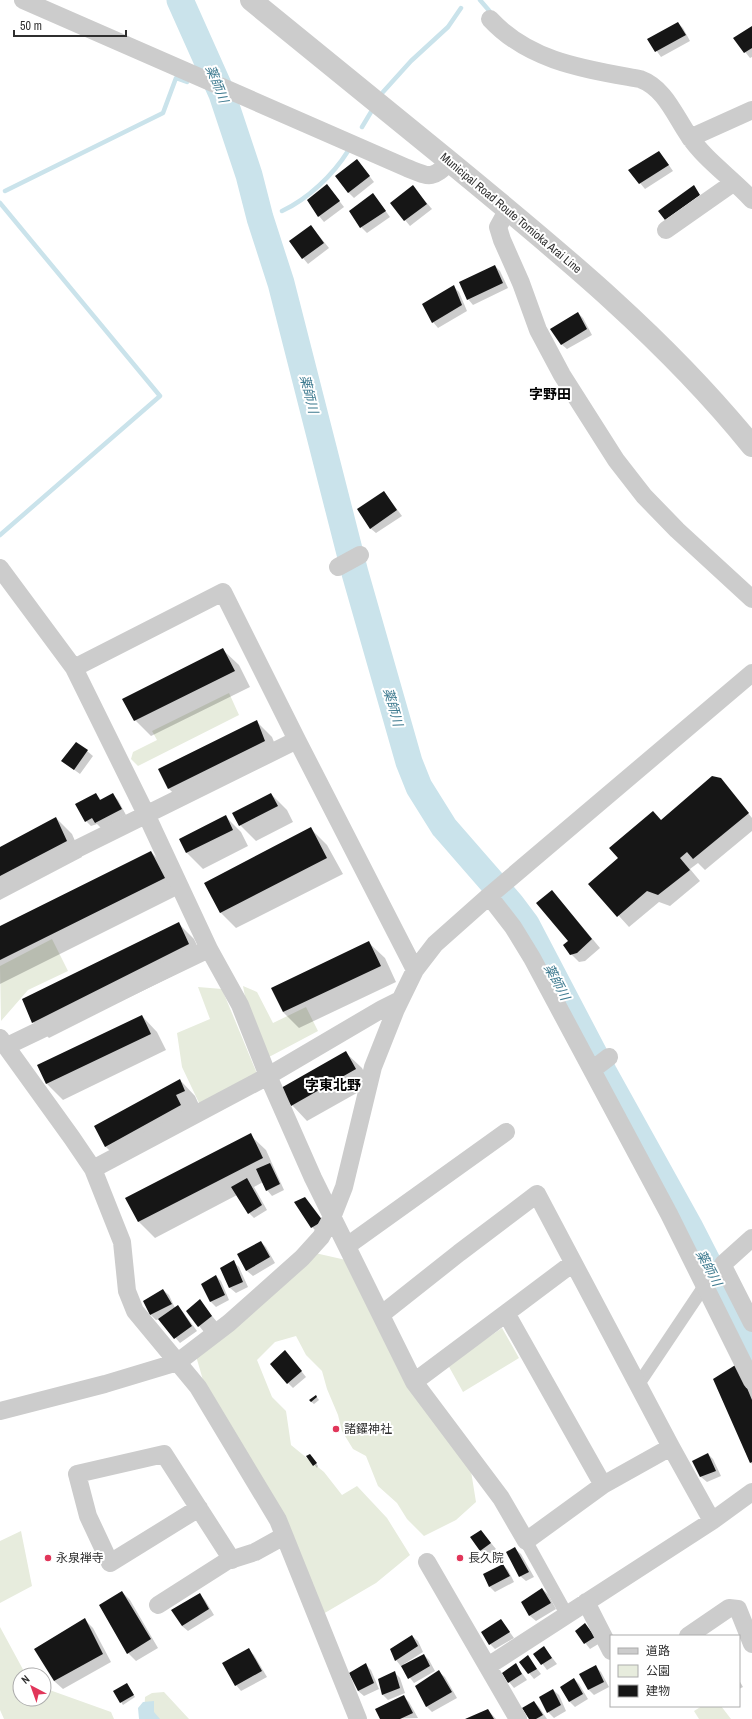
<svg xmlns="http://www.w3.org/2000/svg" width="752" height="1719" viewBox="0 0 752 1719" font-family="'Archivo Narrow','Noto Sans JP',sans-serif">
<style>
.green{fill:#e7ecdd}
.water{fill:#cae3eb}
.shadow{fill:#0003}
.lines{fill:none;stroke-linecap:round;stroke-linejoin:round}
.stream{stroke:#cae3eb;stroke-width:4.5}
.river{stroke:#cae3eb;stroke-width:27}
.building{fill:#161616}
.pedestrian{stroke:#ccc;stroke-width:13}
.minor{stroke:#ccc;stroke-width:18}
.tertiary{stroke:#ccc;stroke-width:22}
.poi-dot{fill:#e1365a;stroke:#fff;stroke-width:1.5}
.labels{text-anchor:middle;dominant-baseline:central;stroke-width:4;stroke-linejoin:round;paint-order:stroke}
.street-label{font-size:12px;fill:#2f2f2f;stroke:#fff}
.poi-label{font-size:12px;fill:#2f2f2f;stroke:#fff;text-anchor:start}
.water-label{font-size:13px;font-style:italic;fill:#3f7b90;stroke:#fff}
.quarter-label{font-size:14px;font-weight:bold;fill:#000;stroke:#fff}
</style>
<rect width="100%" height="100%" fill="#fff"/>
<path class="green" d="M229,693L239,715L138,766L131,759L133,752L157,740L152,731Z
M52,939L68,971L28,990L1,1021L0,966Z
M243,986L257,992L273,1023L306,1007L318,1031L269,1057L247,1007Z
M198,987L222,989L258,1076L200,1105L182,1067L177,1033L210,1019Z
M315,1253L346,1260L470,1465L476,1502L456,1520L424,1536L407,1519L397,1503L378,1486L366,1456L353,1449L342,1431L338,1415L327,1389L322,1371L306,1355L296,1336L275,1342L257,1360L272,1397L286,1411L291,1445L324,1472L342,1495L357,1486L387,1518L410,1555L376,1583L323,1614L205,1387L196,1356Z
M502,1328L519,1358L463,1392L448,1365Z
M21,1531L32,1586L0,1603V1541Z
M0,1627L26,1675H20V1699H44V1688L111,1712L114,1719H4L0,1710Z
M164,1692L189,1719H144L145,1697L152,1693Z
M702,1706H721L731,1719H699L694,1711Z"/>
<path class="water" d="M154,1701V1712L160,1719H139L138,1708L143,1702Z"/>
<path class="shadow" d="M678,23L683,28L690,41L661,57L648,39Z
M752,28V57L750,58L734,38Z
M664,158L673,171L645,189L640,183Z
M357,160L374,182L354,198L348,192Z
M327,185L344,207L324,222L319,216Z
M413,187L432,209L410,226L405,220Z
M373,194L390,217L367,233L361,227Z
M311,226L329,248L308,264L303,258Z
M495,266L500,271L508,288L473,305L468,299Z
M454,287L459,292L467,311L438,328L433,322Z
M578,313L583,318L592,335L567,349L561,344Z
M384,492L402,516L376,533L370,528Z
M223,650L239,665L250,687L151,736L135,720Z
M256,721L272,737L280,757L185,804L169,789L160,769Z
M87,751L93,756L80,774L62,761Z
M728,788L752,818V831L705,870L698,863L690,869L700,881L670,906L659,902L629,927L590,884L661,821Z
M96,794L101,800L113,795L118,800L126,815L101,828L97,824L91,826L86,821Z
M271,794L287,810L293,822L256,841L240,825Z
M225,816L241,832L248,846L203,869L187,853L180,839Z
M56,818L72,834L82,857L0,900V848Z
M311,829L327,845L343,874L236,928L220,912Z
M151,852L167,868L180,894L0,984V928Z
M560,900L600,948L585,961L579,962L571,954L570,941Z
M178,923L194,939L204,960L49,1038L33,1022Z
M369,943L385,958L396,982L299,1028L283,1012Z
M142,1016L157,1032L166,1050L63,1100L47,1084L38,1066Z
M346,1053L362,1068L371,1085L307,1121L292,1105Z
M180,1080L195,1096L200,1107L121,1162L105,1146Z
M250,1135L266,1150L284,1190L272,1196L267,1190L263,1182L254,1187L267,1210L254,1218L249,1213L237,1195L155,1238L139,1222L127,1198Z
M305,1198L327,1227L318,1233L312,1227Z
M261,1242L266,1247L275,1263L253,1276L247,1271L238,1254Z
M233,1262L239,1267L248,1287L236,1293L230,1288L222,1269Z
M216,1276L221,1281L229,1300L216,1307L211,1302L202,1285Z
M163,1290L169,1295L175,1308L178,1307L183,1312L197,1331L180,1343L159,1319L156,1320L151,1315L144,1301Z
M200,1301L217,1322L204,1332L187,1311Z
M290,1357L306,1377L293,1388L288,1383Z
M715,1379L752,1380V1464L750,1462Z
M316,1396L319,1400L314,1404L310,1401Z
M708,1454L713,1459L721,1476L707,1482L701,1477Z
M308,1456L312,1457L318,1466L317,1468Z
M481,1531L496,1549L486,1556L480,1550Z
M515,1549L521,1554L534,1577L526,1581L520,1576Z
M503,1565L508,1570L514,1582L495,1592L490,1587L484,1575Z
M542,1589L548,1594L556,1609L536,1621L530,1616L522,1602Z
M122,1592L130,1600L158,1648L136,1661L128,1653Z
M200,1595L205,1600L214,1615L188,1631L182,1626Z
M85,1620L93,1628L111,1662L63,1689L54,1681Z
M501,1620L514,1638L495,1649L490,1644Z
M585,1625L600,1643L590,1649L576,1631Z
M412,1636L418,1641L423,1652L404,1664L405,1665L424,1655L429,1660L435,1671L414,1683L396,1660Z
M544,1647L557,1664L547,1670L535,1654Z
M249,1650L254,1655L267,1677L241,1691L236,1685Z
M528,1657L541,1674L534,1679L520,1662Z
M366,1665L371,1670L379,1689L364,1696L358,1691L351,1673Z
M516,1665L527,1680L514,1688L509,1682Z
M595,1666L601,1672L609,1687L594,1695L589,1690Z
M394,1672L400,1678L405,1693L388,1700L383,1695L379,1679Z
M439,1672L445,1677L457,1698L432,1712L427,1707L416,1686Z
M574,1679L579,1684L588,1699L575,1707L570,1702L561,1687Z
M739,1680L743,1687L739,1689Z
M127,1684L135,1697L123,1705L121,1702Z
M553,1690L559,1695L566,1711L554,1718L548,1712L541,1697Z
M403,1696L409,1702L418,1718L381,1719Z
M534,1702L539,1707L547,1719H530Z
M488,1710L496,1719H468Z"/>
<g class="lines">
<path class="stream" d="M480,0L492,14
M383,92L411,61L448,27L461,8
M362,127L371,112
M5,191L163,113L176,78L187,82
M0,203L160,396L0,535
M282,211C308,199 333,175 348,151
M260,218L267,216"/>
<path class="river" d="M180,0L222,94L249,175L260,218L281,283L355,573L409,762L419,787L444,827L511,904L526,924L604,1073L689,1226L752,1349"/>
</g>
<path class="building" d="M678,22L686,35L655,52L647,39Z
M752,26V48L744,53L733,38Z
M659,151L669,165L639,184L628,170Z
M357,159L370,176L348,193L335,176Z
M327,184L340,201L318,217L307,200Z
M413,185L427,204L404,221L390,203Z
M694,185L700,195L665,220L658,211Z
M373,193L386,211L360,228L349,211Z
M311,225L324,243L302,259L289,241Z
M495,265L503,283L467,300L459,282Z
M454,285L462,305L432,323L422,304Z
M578,312L587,329L561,345L550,329Z
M384,491L397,510L370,529L357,509Z
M223,648L235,671L134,721L122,699Z
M257,720L265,741L168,789L158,769Z
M76,742L88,750L74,770L61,761Z
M712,776L721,778L749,813L693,859L687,852L680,858L690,870L658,895L647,891L617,917L588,884L618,858L609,848L653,811L661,820Z
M96,793L100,800L113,793L122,809L95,823L92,818L85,822L75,804Z
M271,793L278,806L239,826L232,813Z
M226,815L233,830L186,853L179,839Z
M56,817L67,841L0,876V847Z
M311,827L327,858L220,913L204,883Z
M151,851L165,878L0,960V926Z
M552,890L592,939L577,953L570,955L563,945L568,941L536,903Z
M179,922L189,944L32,1023L22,999Z
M369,941L381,966L283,1012L271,988Z
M142,1015L151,1034L46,1084L37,1065Z
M346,1051L356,1069L291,1106L281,1088Z
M180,1079L185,1091L176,1095L181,1105L105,1147L94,1126Z
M251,1133L263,1158L138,1222L125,1198Z
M270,1163L280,1184L266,1191L256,1169Z
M247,1178L262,1205L248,1214L231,1187Z
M305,1197L323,1221L311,1228L294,1202Z
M261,1241L270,1257L246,1271L237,1254Z
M234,1260L243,1282L229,1288L220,1268Z
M216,1275L225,1295L210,1302L201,1284Z
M163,1289L172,1304L150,1315L143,1301Z
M200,1299L212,1316L198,1327L186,1311Z
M178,1305L192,1326L174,1339L158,1319Z
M285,1350L302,1371L287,1384L270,1364Z
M737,1364L752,1400V1462L750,1463L713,1379Z
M316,1395L317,1397L311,1402L309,1400Z
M708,1453L716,1471L700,1477L692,1461Z
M310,1454L317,1463L313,1466L306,1456Z
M481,1530L491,1543L480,1551L470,1537Z
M515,1547L529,1572L519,1577L506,1552Z
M503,1564L510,1576L489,1587L483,1574Z
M542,1588L551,1603L529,1616L521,1602Z
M122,1591L151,1639L127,1654L99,1605Z
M200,1593L209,1609L182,1626L171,1610Z
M85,1618L103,1654L54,1681L34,1649Z
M501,1619L510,1632L489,1645L481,1632Z
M585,1623L595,1637L584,1644L575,1631Z
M412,1635L418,1646L395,1661L390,1649Z
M544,1646L552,1658L541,1665L533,1654Z
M249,1648L262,1671L235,1686L222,1663Z
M424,1654L430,1666L408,1679L401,1666Z
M528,1655L537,1669L528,1674L519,1662Z
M366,1663L374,1683L358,1691L349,1673Z
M516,1663L522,1674L508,1683L502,1673Z
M596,1665L604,1682L588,1690L579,1674Z
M439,1670L452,1692L426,1707L415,1686Z
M395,1671L400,1688L382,1695L378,1679Z
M574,1678L583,1694L569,1702L560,1687Z
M127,1683L134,1695L120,1703L113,1691Z
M553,1689L561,1705L547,1713L539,1697Z
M404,1695L413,1713L400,1719H380L375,1709Z
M534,1701L543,1715L536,1719H529L522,1708Z
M488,1709L494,1719H465Z"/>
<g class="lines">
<path class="pedestrian" d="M638,1385L705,1285
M526,1541L567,1615"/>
<path class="minor" d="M23,0L407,168C430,177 431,180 450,162
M490,19C530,62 585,69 640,79C665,88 675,116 689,136C706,161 732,178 752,200
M690,138L752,110
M508,209L498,227L502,240L521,283L538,330L562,375L616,460L644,496L677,530L752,599
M666,230L733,183
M338,567L360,555
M0,568L74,668L146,814L209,949L240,1005L268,1076L313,1178L414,1382L501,1498L526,1541L603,1485L671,1447
M74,668L223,592L297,740L415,970
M0,887L297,740
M489,896L513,927L532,958L669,1214L752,1381
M0,1038L72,1138L93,1169L122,1242L127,1291L135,1311L198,1387L278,1520L358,1719
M7,1046L209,949
M592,1070L609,1057
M93,1169L268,1076L382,1009L400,1000
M347,1246L506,1132
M723,1264L752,1238
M723,1266L752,1323
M506,1313L603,1485
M382,1314L459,1253L537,1194L671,1447L712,1521
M414,1382L573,1263
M0,1411L105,1384L178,1362L229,1323L302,1258L321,1237L333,1215L344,1187L373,1067L396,1009L415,970L435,944L489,896L752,673
M199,1508L110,1563L88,1516L77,1474L164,1454L232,1560
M427,1562L518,1719
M586,1602L611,1651
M158,1605L227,1561L255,1552L284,1536
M688,1636L729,1608L738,1609L752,1644
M488,1666L712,1521L752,1492"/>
<path class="tertiary" d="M251,0C317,53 383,108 450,162C557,250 665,338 752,446"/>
</g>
<g class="poi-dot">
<circle cx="336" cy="1429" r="4"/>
<circle cx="48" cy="1558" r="4"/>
<circle cx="460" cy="1558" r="4"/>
</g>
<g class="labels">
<g class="street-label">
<text transform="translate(511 213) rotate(40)">Municipal Road Route Tomioka Arai Line</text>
</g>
<g class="poi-label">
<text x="344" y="1429">諸鑃神社</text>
<text x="56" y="1558">永泉禅寺</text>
<text x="468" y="1558">長久院</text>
</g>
<g class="water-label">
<text transform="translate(217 84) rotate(68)">薬師川</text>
<text transform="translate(309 394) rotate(76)">薬師川</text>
<text transform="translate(393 707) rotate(74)">薬師川</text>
<text transform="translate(557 982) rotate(62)">薬師川</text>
<text transform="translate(709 1268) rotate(62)">薬師川</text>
</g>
<g class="quarter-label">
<text x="550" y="394">字野田</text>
<text x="333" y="1085">字東北野</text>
</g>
</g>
<rect x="610" y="1635" width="130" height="72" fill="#ffffff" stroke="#acacac"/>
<rect x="618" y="1648" width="20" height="6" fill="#cccccc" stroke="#acacac"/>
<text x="646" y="1655" font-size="12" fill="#2f2f2f">道路</text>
<rect x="618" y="1665" width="20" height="12" fill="#e7ecdd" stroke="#acacac"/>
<text x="646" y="1675" font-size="12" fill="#2f2f2f">公園</text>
<rect x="618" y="1685" width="20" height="12" fill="#161616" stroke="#acacac"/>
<text x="646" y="1695" font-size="12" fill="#2f2f2f">建物</text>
<g transform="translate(32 1687) rotate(319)"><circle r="19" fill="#ffffff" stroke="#acacac"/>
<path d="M0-3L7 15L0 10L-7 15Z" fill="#e1365a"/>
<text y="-6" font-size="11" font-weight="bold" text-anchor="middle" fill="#2f2f2f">N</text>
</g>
<path d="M14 30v6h112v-6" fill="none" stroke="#2f2f2f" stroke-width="2"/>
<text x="20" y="30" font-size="12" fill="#2f2f2f" stroke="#ffffff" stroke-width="3" paint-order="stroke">50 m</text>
</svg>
